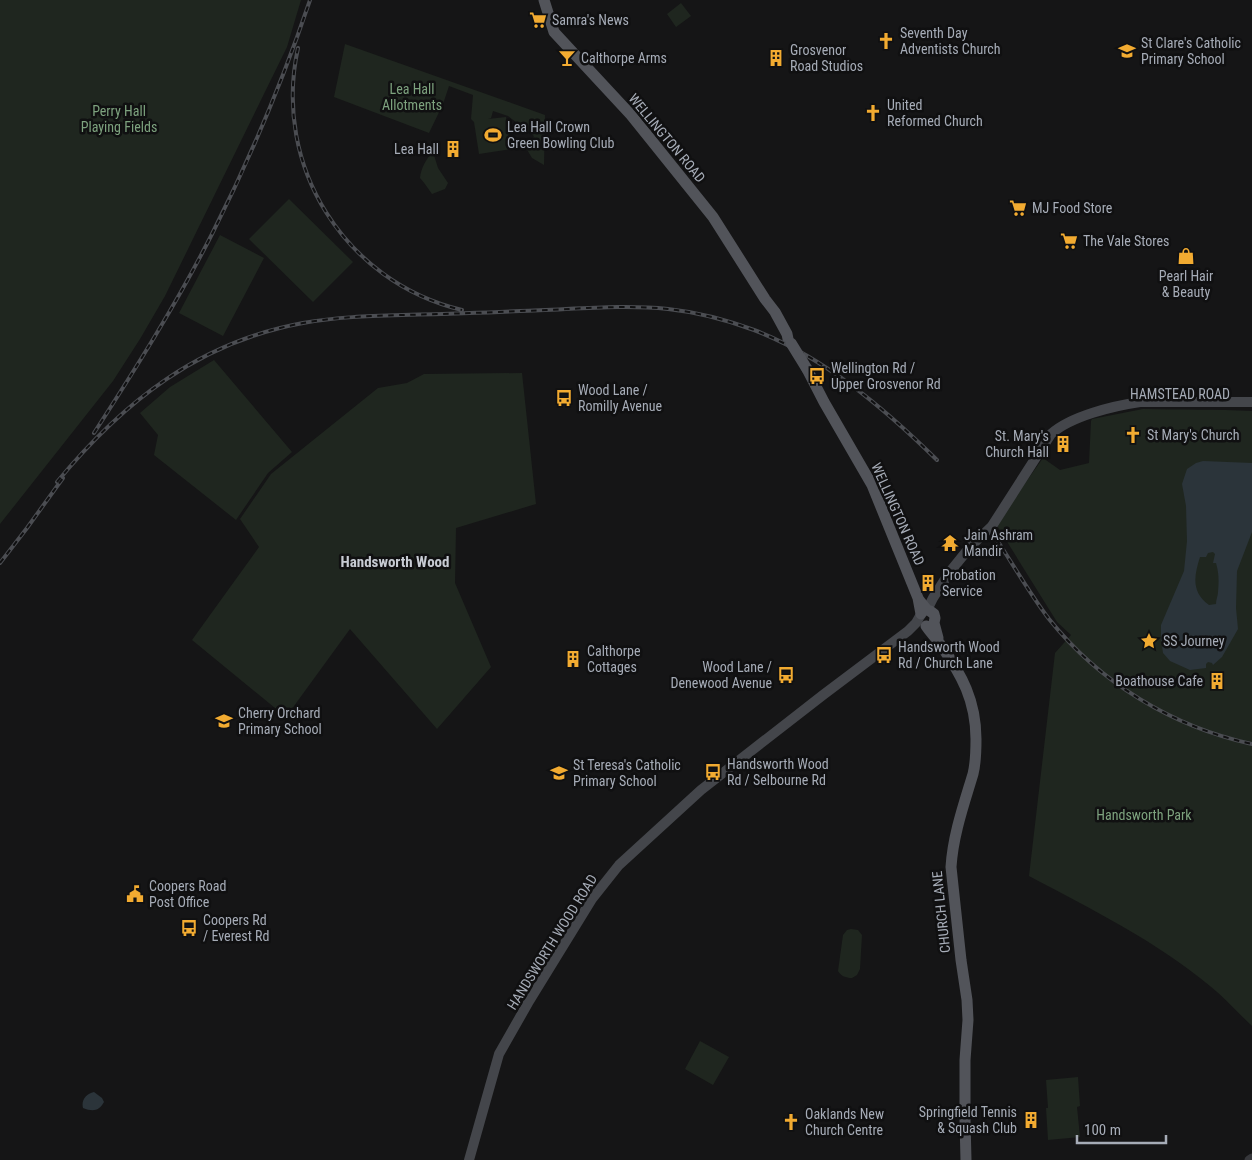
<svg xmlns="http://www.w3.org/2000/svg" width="1252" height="1160" viewBox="0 0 1252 1160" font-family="'Roboto Condensed',sans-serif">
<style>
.green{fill:#1f261f}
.water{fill:#2b343a;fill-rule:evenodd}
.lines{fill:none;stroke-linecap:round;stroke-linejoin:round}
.tertiary{stroke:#36373b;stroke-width:9}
.secondary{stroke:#44464b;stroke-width:10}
.primary{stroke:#52545a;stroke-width:11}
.rail-casing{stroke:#4b4d52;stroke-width:4}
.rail{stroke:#101011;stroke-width:2;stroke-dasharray:5.5;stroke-linecap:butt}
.primary-bridge{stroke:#52545a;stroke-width:11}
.labels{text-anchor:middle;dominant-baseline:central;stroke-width:5;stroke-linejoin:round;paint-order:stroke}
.poi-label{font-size:14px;fill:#a6acb7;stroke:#101011;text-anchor:start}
.park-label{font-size:14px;fill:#7da27e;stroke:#101011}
.street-label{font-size:14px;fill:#a6acb7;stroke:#101011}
.neighbourhood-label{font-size:15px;font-weight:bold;fill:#c7cbd3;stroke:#101011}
</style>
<rect width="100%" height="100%" fill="#151516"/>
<path class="green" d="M0,0H301L287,47L165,296L140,339L113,381L0,524Z
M681,3L691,16L676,27L667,14Z
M345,44L545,115L544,165L532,158L526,148L534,136L508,116L493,111L491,118L488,119L506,117L511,149L479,154L474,122L471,119L473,95L449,86L443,104L429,133L334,97Z
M433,152L438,168L448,183L445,189L432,194C428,189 425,183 420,178C421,168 426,159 433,152Z
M289,199L353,262L313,302L249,239Z
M220,235L264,258L223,336L179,313Z
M214,360L292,452L268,473L236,520L154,455L158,435L140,413L170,387Z
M522,373L536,504L456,528L455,583L491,667L437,729L350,629L286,717L192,640L259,547L240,519L271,474L378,388L407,383L424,374Z
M1143,409C1180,410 1216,409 1252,411V1026C1238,1013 1225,998 1210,986C1156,941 1091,909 1029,876L1055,653L1071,635L1057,622L996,524L1043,458L1060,470L1089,463L1091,421L1092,419Z
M851,929L858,930L862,935L860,969L857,975L852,978C846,978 841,976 838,971L843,935L847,930Z
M700,1041L729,1057L713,1085L685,1069Z
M1078,1077L1080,1106L1077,1107L1080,1137L1048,1140L1046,1108H1048L1046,1080Z"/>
<path class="water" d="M1203,461L1252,463V532L1237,571L1236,608L1238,629L1222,657L1213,665L1212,663L1208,662L1206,664V668L1190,670L1170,661L1163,653L1161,639V625L1184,571L1187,541L1186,506L1182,484L1187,469L1196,463ZM1213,552L1215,554L1213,563H1216C1219,573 1219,582 1218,592C1218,596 1216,599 1216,604L1209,605C1191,592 1194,576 1200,557H1206L1208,553Z
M94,1092L102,1098L104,1102C99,1111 93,1112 83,1108C81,1100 86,1094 94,1092Z"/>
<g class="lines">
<path class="tertiary" d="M1249,1160L1252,1158"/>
<path class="secondary" d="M927,610L933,598L949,573L970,547L992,526L1051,434C1071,416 1113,406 1140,402H1252
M469,1160L499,1054L528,1003L592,899L619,865L701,790L823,695L908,631L916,623L920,616"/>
<path class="primary" d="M544,0L554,32L631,115L713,217L765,299L775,312L787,334L788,339
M807,369L824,402L872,485L918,598L921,614
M919,600L927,610L930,611L934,614L935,618L934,623L938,638
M926,626C930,632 936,638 940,644C962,675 976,701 976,739C976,751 976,762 973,774C964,804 953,835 951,867L961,960L967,1000L968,1020L965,1060V1120L966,1160"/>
<g class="rail-casing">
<path id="rail" d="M298,48C272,166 345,282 462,310
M94,433C136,368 177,303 212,234C250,159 283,80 310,0
M57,482C123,402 199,342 303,323C336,317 369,316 402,315C441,314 480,313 520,311C569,310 619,304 668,309C696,312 727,320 754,330C824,357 884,408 937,460
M997,540C1014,566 1030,594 1049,619C1100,683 1173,727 1252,744
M0,563L27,528L63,478"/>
</g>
<use href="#rail" class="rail"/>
<path class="primary-bridge" d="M791,343L807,369"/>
</g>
<defs>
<g id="supermarket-bare" transform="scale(1.35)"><path d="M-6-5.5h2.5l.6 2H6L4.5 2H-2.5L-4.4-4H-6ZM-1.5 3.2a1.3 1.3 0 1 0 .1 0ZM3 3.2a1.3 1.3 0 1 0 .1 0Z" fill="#f2ab31" stroke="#101011" stroke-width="2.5" paint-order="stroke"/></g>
<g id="church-bare" transform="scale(1.35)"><path d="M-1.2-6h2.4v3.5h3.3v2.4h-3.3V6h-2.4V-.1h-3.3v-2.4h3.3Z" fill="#f2ab31" stroke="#101011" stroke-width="2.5" paint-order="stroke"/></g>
<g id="school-bare" transform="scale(1.35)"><path d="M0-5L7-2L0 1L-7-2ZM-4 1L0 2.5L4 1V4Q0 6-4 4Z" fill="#f2ab31" stroke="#101011" stroke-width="2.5" paint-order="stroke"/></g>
<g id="bar-bare" transform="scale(1.35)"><path d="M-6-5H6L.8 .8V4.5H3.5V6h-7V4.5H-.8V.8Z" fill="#f2ab31" stroke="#101011" stroke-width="2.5" paint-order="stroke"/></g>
<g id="building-bare" transform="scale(1.35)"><path d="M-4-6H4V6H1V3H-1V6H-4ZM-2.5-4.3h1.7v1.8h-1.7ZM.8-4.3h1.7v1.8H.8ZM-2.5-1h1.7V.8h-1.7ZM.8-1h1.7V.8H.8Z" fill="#f2ab31" stroke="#101011" stroke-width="2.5" paint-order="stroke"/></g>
<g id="stadium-bare" transform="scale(1.35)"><path d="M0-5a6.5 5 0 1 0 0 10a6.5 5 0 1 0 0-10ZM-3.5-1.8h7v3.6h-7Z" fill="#f2ab31" stroke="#101011" stroke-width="2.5" paint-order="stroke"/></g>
<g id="shop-bare" transform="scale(1.35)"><path d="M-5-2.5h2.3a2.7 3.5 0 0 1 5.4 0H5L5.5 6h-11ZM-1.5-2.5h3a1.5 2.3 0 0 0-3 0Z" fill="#f2ab31" stroke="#101011" stroke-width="2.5" paint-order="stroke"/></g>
<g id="bus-bare" transform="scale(1.35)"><path d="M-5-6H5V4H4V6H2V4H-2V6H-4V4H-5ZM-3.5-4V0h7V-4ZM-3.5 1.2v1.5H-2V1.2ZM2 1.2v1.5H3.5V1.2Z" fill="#f2ab31" stroke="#101011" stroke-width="2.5" paint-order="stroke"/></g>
<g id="temple-bare" transform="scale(1.35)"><path d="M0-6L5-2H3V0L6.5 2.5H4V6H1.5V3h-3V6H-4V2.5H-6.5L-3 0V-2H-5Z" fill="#f2ab31" stroke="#101011" stroke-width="2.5" paint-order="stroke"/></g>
<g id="sight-bare" transform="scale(1.35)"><path d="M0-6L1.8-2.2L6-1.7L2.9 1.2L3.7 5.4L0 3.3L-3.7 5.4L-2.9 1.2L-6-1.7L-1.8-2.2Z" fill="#f2ab31" stroke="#101011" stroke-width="2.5" paint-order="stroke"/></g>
<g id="civic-bare" transform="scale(1.35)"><path d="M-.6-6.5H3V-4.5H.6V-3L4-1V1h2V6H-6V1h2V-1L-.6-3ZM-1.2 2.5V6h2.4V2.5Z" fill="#f2ab31" stroke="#101011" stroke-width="2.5" paint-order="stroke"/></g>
</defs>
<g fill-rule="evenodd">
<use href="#supermarket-bare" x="538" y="20"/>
<use href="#church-bare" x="886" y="41"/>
<use href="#school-bare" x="1127" y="51"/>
<use href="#bar-bare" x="567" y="58"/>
<use href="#building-bare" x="776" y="58"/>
<use href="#church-bare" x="873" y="113"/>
<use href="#stadium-bare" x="493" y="135"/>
<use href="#building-bare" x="453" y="149"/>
<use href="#supermarket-bare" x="1018" y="208"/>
<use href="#supermarket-bare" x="1069" y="241"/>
<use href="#shop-bare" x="1186" y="256"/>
<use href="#bus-bare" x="817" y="376"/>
<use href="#bus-bare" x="564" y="398"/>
<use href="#church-bare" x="1133" y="435"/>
<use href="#building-bare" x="1063" y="444"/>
<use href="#temple-bare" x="950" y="543"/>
<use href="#building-bare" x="928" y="583"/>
<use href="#sight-bare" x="1149" y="641"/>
<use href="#bus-bare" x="884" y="655"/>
<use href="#building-bare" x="573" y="659"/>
<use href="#bus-bare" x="786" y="675"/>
<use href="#building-bare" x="1217" y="681"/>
<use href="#school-bare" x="224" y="721"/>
<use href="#bus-bare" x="713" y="772"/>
<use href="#school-bare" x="559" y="773"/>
<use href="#civic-bare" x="135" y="894"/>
<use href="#bus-bare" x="189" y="928"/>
<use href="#building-bare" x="1031" y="1120"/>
<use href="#church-bare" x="791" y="1122"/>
</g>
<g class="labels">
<g class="poi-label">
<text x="552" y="20">Samra's News</text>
<text x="900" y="33">Seventh Day<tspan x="900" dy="16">Adventists Church</tspan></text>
<text x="1141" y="43">St Clare's Catholic<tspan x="1141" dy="16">Primary School</tspan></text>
<text x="790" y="50">Grosvenor<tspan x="790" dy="16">Road Studios</tspan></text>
<text x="581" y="58">Calthorpe Arms</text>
<text x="887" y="105">United<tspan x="887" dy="16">Reformed Church</tspan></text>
<text x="507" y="127">Lea Hall Crown<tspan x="507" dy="16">Green Bowling Club</tspan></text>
<text x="439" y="149" text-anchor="end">Lea Hall</text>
<text x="1032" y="208">MJ Food Store</text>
<text x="1083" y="241">The Vale Stores</text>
<text x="1186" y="276" text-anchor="middle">Pearl Hair<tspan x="1186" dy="16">&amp; Beauty</tspan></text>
<text x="831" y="368">Wellington Rd /<tspan x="831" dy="16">Upper Grosvenor Rd</tspan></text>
<text x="578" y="390">Wood Lane /<tspan x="578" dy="16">Romilly Avenue</tspan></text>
<text x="1147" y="435">St Mary's Church</text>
<text x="1049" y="436" text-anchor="end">St. Mary's<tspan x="1049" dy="16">Church Hall</tspan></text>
<text x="964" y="535">Jain Ashram<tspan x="964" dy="16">Mandir</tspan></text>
<text x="942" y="575">Probation<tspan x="942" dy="16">Service</tspan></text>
<text x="1163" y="641">SS Journey</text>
<text x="898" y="647">Handsworth Wood<tspan x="898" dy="16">Rd / Church Lane</tspan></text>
<text x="587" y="651">Calthorpe<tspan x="587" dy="16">Cottages</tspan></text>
<text x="772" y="667" text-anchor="end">Wood Lane /<tspan x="772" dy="16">Denewood Avenue</tspan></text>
<text x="1203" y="681" text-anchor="end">Boathouse Cafe</text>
<text x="238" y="713">Cherry Orchard<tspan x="238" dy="16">Primary School</tspan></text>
<text x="727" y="764">Handsworth Wood<tspan x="727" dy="16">Rd / Selbourne Rd</tspan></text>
<text x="573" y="765">St Teresa's Catholic<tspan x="573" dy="16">Primary School</tspan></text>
<text x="149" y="886">Coopers Road<tspan x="149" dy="16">Post Office</tspan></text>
<text x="203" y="920">Coopers Rd<tspan x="203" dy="16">/ Everest Rd</tspan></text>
<text x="1017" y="1112" text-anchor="end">Springfield Tennis<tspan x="1017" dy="16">&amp; Squash Club</tspan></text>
<text x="805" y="1114">Oaklands New<tspan x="805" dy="16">Church Centre</tspan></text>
</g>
<g class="park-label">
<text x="412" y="89">Lea Hall<tspan x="412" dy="16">Allotments</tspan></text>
<text x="119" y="111">Perry Hall<tspan x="119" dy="16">Playing Fields</tspan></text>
<text x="1144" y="815">Handsworth Park</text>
</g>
<g class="street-label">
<text transform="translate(667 138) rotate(50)">WELLINGTON ROAD</text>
<text x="1180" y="394">HAMSTEAD ROAD</text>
<text transform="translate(898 514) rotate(66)">WELLINGTON ROAD</text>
<text transform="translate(941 912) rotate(-96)">CHURCH LANE</text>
<text transform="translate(552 942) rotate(-58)">HANDSWORTH WOOD ROAD</text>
</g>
<g class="neighbourhood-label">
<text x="395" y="562">Handsworth Wood</text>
</g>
</g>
<path d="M1077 1135v8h89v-8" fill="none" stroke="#a6acb7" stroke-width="2.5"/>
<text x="1084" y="1135" font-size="15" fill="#a6acb7" stroke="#101011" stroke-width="4" paint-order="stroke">100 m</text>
</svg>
